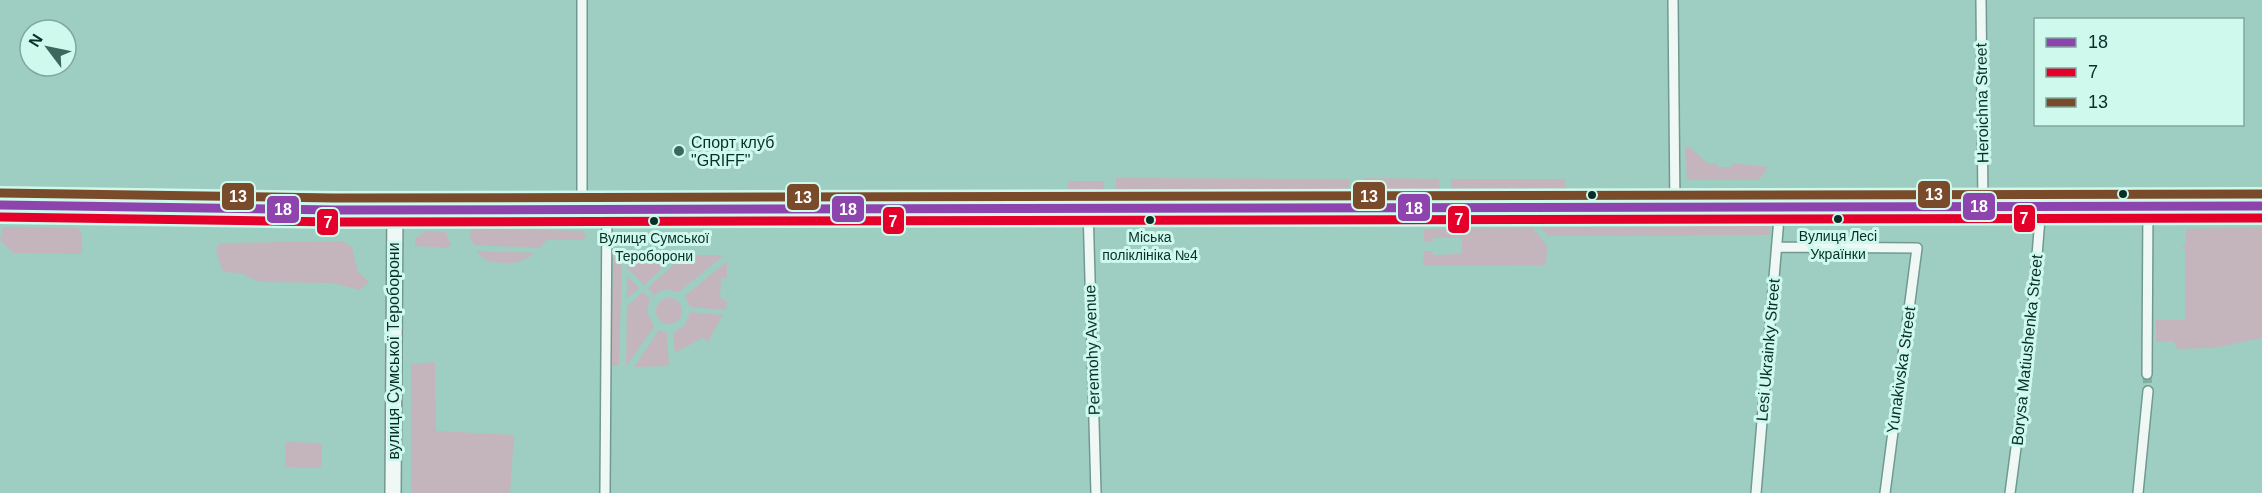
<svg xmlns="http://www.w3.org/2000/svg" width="2262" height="493" viewBox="0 0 2262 493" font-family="Helvetica,sans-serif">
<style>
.green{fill:#c4b4bb}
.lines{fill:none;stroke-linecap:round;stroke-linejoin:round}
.minor-tunnel{stroke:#80aea3;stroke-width:9;stroke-dasharray:9 4.5;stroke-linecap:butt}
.minor-casing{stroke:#71998f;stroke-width:12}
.primary-casing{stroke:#71998f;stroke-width:18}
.minor{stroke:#f0f8f6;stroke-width:9}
.primary{stroke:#f0f8f6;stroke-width:15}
.bus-1-casing{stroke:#d0f9ee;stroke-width:14}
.bus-2-casing{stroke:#d0f9ee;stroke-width:14}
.bus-3-casing{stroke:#d0f9ee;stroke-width:14}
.bus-1{stroke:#8e44ad;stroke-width:9}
.bus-2{stroke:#e4002b;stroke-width:9}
.bus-3{stroke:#7a4b2a;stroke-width:9}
.poi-dot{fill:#3c675d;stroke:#d0f9ee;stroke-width:2}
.bus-dot{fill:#072f27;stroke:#d0f9ee;stroke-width:2}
.labels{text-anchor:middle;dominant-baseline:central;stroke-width:6;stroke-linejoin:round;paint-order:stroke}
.bus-label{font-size:14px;fill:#072f27;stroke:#d0f9ee}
.street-label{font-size:16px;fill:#072f27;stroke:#d0f9ee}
.poi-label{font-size:16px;fill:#072f27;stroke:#d0f9ee;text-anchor:start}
.line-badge{stroke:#d0f9ee;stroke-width:2}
.badge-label{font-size:16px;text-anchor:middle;font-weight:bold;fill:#fff}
</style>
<rect width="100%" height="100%" fill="#9ecec2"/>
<path class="green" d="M1685,146L1691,148L1707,163H1717L1718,167H1732V163L1768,167L1759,180H1687Z
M1116,178L1350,179L1348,189L1336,196L1116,193Z
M1364,178L1439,179L1440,196H1374L1367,192Z
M1451,179H1565L1566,195L1451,196Z
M1068,181H1104V193H1068Z
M1684,190H1758V194H1689Z
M1770,225V235L1548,236L1541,228Z
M3,227L78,228L82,235V254L13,253L0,240Z
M2262,227V338L2213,348L2178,349L2173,341L2156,342V320H2185V249L2181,245H2185L2186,229Z
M472,228L583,231L586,236L583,240H547L539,248L474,245L469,235Z
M1533,228L1547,246L1546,265L1423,266L1424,251H1433V255L1462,254V238H1433V242H1424V229Z
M425,231L446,232L451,245L447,248L415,246V239Z
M342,241L352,247L358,272L369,282L360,290L332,283L260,282L240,273L223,272L216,252L219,243Z
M477,251L535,253C519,266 503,264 485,260Z
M677,254L644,285L627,268L628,255Z
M684,255H724L679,292L665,289L654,295L648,288Z
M613,258H622L619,366H611Z
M727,261V277L721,279L720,298L727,301L726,310L690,307L685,296Z
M627,276L639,288L627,298Z
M643,292L650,298L647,312L654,327L626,366L627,306Z
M656 311a13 13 0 1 1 26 0a13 13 0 1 1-26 0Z
M690,312L723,315L707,343L704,337L675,353L673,333L685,325Z
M659,330L667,333L669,366L634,367Z
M435,362L436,431L514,435L510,493H411V364Z
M286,442L322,443L321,468L285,467Z"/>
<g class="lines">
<path class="minor-tunnel" d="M2147,374L2148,391"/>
<g class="minor-casing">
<path id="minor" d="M1673,0L1675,209
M1981,0L1983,206
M1088,207L1096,493
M582,208V0
M1777,247L1917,248L1885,493
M2147,374L2148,206
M605,493L607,208
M1756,493L1780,206
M2010,493L2030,342L2041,206
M2138,493L2148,391"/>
</g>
<g class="primary-casing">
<path id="primary" d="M0,205L334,210L1415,207L1675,209L1761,206H2262
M393,493L395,209"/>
</g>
<use href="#minor" class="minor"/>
<use href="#primary" class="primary"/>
<g class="bus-1-casing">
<path id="bus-1" d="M0,205L334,210L2262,206"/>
</g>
<g class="bus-2-casing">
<path id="bus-2" d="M0,217L334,222L2262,218"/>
</g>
<g class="bus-3-casing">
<path id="bus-3" d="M0,193L334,198L2262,194"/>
</g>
<use href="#bus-1" class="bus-1"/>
<use href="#bus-2" class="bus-2"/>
<use href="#bus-3" class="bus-3"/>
</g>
<circle class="poi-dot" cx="679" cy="151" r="6"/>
<g class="bus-dot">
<circle cx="2123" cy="194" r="5"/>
<circle cx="1592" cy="195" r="5"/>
<circle cx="1838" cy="219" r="5"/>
<circle cx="1150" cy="220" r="5"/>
<circle cx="654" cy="221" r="5"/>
</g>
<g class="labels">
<g class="bus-label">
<text x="1838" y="236">Вулиця Лесі<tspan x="1838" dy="18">Українки</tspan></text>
<text x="1150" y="237">Міська<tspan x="1150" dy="18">поліклініка №4</tspan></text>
<text x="654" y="238">Вулиця Сумської<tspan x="654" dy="18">Тероборони</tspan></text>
</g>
<g class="street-label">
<text transform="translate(1982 103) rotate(-91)">Heroichna Street</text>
<text transform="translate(1092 350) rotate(-92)">Peremohy Avenue</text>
<text transform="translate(1768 350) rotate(-85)">Lesi Ukrainky Street</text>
<text transform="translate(2027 350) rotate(-84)">Borysa Matiushenka Street</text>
<text transform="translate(393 351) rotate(-90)">вулиця Сумської Тероборони</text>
<text transform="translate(1901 370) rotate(-82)">Yunakivska Street</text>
</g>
<g class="poi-label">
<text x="691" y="142">Спорт клуб<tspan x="691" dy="18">"GRIFF"</tspan></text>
</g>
</g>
<g class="line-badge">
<rect x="1917" y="180" width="34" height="29" rx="6" fill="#7a4b2a"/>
<rect x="1352" y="181" width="34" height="29" rx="6" fill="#7a4b2a"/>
<rect x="221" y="182" width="34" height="29" rx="6" fill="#7a4b2a"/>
<rect x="786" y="183" width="34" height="28" rx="6" fill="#7a4b2a"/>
<rect x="1962" y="192" width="34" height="29" rx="6" fill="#8e44ad"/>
<rect x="1397" y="193" width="34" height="29" rx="6" fill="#8e44ad"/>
<rect x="831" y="195" width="34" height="28" rx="6" fill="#8e44ad"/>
<rect x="266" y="195" width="34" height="29" rx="6" fill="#8e44ad"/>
<rect x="2013" y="204" width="23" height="29" rx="6" fill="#e4002b"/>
<rect x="1447" y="205" width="23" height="29" rx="6" fill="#e4002b"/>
<rect x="882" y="206" width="23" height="29" rx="6" fill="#e4002b"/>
<rect x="316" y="208" width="23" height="28" rx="6" fill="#e4002b"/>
</g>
<g class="badge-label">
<text x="1934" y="200">13</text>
<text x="1369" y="202">13</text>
<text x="238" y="202">13</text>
<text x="803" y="203">13</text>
<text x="1979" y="212">18</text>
<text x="1414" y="214">18</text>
<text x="848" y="215">18</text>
<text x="283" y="215">18</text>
<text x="2024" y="224">7</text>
<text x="1459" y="225">7</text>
<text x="893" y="227">7</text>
<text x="328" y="228">7</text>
</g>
<rect x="2034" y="18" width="210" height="108" fill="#d0f9ee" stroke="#80a89e" stroke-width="1.5"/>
<rect x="2046" y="38" width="30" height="9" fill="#8e44ad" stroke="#80a89e" stroke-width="1.5"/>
<text x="2088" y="48" font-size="18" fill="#072f27">18</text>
<rect x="2046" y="68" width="30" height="9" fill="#e4002b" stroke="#80a89e" stroke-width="1.5"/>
<text x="2088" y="78" font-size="18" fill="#072f27">7</text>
<rect x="2046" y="98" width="30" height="9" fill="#7a4b2a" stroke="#80a89e" stroke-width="1.5"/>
<text x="2088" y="108" font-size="18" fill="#072f27">13</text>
<g transform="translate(48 48) rotate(302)"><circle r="28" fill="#d0f9ee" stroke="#80a89e" stroke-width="1.5"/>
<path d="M0-4.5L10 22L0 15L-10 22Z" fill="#3c675d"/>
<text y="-9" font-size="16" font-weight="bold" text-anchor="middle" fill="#072f27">N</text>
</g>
</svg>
